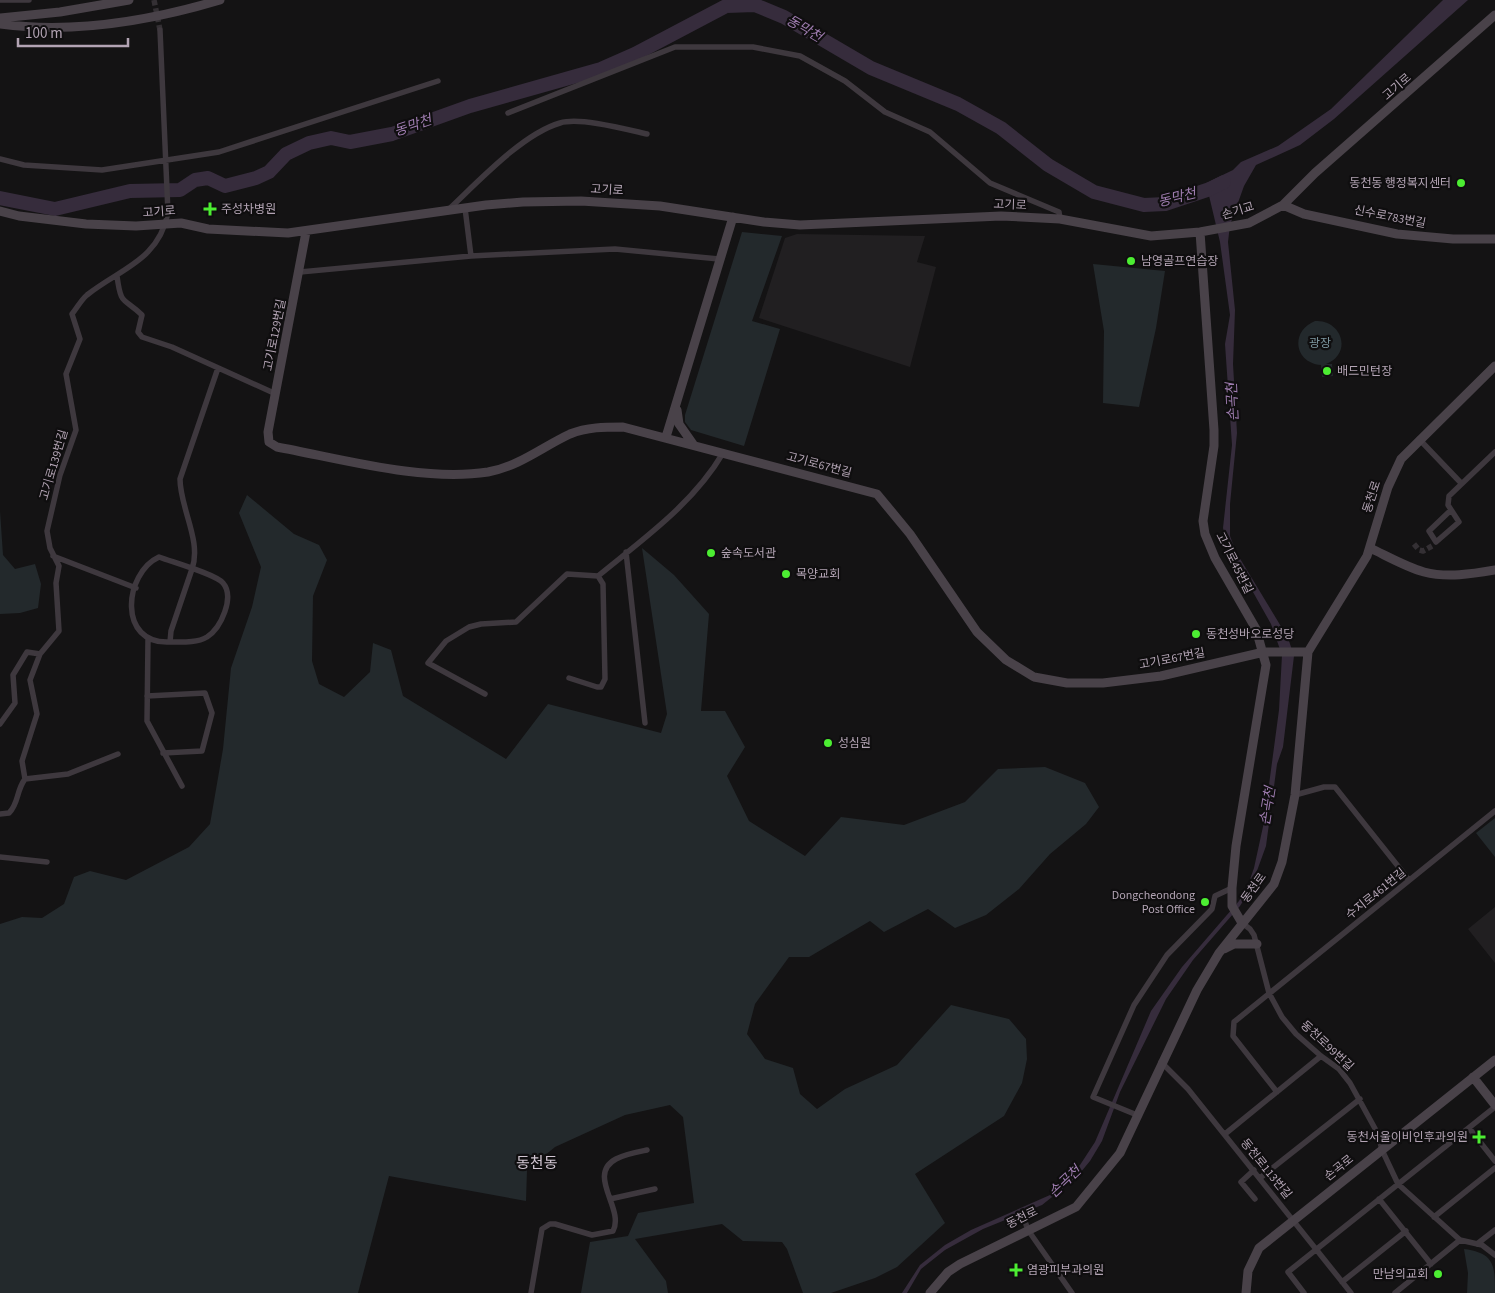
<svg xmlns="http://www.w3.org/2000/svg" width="1495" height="1293" viewBox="0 0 1495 1293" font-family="'Source Sans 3','Noto Sans KR',sans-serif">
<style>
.built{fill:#211f21}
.green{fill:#23292c}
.water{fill:#362c3c}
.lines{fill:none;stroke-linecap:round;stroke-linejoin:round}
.river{stroke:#362c3c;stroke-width:14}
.street-tunnel{stroke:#343034;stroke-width:5.5;stroke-dasharray:5.5 3;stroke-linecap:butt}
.street{stroke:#3e383e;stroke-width:5.5}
.secondary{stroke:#494249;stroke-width:9}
.poi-dot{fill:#4ced32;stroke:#0f0e0f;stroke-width:2}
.labels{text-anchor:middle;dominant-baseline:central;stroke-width:4.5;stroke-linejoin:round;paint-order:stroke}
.street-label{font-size:12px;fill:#b3a4b4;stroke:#0f0e0f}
.poi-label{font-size:12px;fill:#b3a4b4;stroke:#0f0e0f;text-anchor:start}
.park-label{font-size:12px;fill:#7c969f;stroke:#0f0e0f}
.water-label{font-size:14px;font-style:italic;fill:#9e7caf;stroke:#0f0e0f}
.quarter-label{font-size:15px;fill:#d0c5d1;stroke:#0f0e0f}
</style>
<rect width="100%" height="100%" fill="#141314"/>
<path class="built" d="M797,234L925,236L917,262L936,267L910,367L759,318L785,238Z
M1495,907V963L1468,929Z"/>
<path class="green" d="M742,232L782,236L752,321L780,329L744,446L691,430L685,422V415Z
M1093,264L1165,271L1156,328L1139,407L1103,403L1104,331Z
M1315,321C1342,319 1353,354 1326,364H1332L1333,376L1322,377L1321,365C1294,363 1290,331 1315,321Z
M247,495L294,534L319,545L327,560L313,596L312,661L319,684L344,697L370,672L373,643L391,650L403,696L506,759L548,704L661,733L667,714L642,548L674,575L709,614L701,711H725L745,747L727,776L749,821L805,856L841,817L904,825L965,802L998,769L1045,767L1085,783L1099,807L1086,824L1050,854L1019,889L986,915L955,928L928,909L884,932L870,921L809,957H789L755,1004L747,1034L765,1059L793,1068L800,1094L817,1109L845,1089L897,1065L951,1005L1009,1019L1026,1039L1027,1059L1022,1083L1004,1116L915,1174L945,1223L897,1267L875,1278L831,1293H803L787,1249L782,1242L743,1241L722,1224L635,1239L666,1281L668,1293H581L590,1242L628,1236L638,1213L694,1203L683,1117L670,1105L625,1115L555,1147L527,1170L526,1201L389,1176L358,1293H0V924L22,917L42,918L64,904L74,877L90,871L126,880L189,847L210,824L223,749L231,668L252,607L261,567L239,513Z
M0,511L3,555L15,569L35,564L41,584L38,608L20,613L0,614Z
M1495,818V857L1476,833Z
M1464,1249C1495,1253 1495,1266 1495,1293H1467L1468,1273Z"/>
<path class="water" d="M1443,0H1468L1334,119L1300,145L1256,165L1244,186L1230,225L1228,242L1235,310L1233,364L1237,433L1230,504V536L1236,552L1288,638L1294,656L1283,747L1277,764L1266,846L1250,890L1240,906L1193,960L1166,999L1120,1092L1102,1141L1090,1161L1076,1178L1042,1205L983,1229L945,1250L921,1269L907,1293H902L920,1265L945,1245L971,1230L1050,1195L1080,1165L1095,1142L1151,1011L1182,967L1239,901L1248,885L1254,868L1264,822L1279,710L1282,655L1271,624L1231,553L1223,528L1232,445L1225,344L1230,315L1220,242L1206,183L1233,170L1241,162L1278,146L1331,109Z"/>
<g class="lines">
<path class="river" d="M0,198L55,209L130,191L180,190L195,180L208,178L225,186L256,178L269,172L286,154L309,143L331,138L350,142L392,134L470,106L601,69L635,54L726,6L755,5L784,17L871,68L958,104L1001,128L1048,165L1094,192L1144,205L1165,204L1210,189L1224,182"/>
<path class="street-tunnel" d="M154,0L160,30
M1414,544L1419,550L1423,551L1432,546"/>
<path class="street" d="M0,0H29
M508,113L675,47H753L800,56L845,81L885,112L930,132L990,183L1059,212L1060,219
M0,159L24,165L102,170L219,152L438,81
M465,208L471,256
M448,210C477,183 522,134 560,123C580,117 625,129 647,134
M300,272L471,256L615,249L719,259
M117,276C121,306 123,297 142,315L138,332L142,337L172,347L276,394
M1419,439L1461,483
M1451,510L1429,531L1436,542L1459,522L1448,505L1449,496L1495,452
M626,552L645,723
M53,556L136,588
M148,639L147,721L182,786
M170,642C182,642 197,643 207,637C221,628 235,597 223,583C215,574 172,562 159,557C124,573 117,645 170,642L171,631L192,569C202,541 180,508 180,479L218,368
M569,678L597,687H601L605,679L603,584L598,576
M485,694L428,663L446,641L469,627L481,624L516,622L567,574L598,576C643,539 693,504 723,453
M147,696L205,693L212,713L202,751L163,753
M0,724L15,703L13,675L27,652L40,654L59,631L56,583L59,566L50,548L47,531L60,475L76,430L66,374L80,339L72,314C77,308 81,300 87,295C121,268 158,261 168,213L160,30
M25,779L22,761L37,714L30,680L40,654
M1295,795L1324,787H1335L1409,880
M0,814L9,813C19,803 16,791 25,779L68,774L118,754
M0,857L47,862
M1242,923L1250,929L1254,935L1269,993L1282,1017L1296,1034L1321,1056L1339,1069L1350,1083L1378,1134L1382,1150L1398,1184L1460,1240L1482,1245L1495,1255
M1161,1062L1188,1089L1351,1293
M1277,1092L1233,1036L1234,1022L1495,811
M1137,1115L1093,1097L1134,1005L1167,955L1212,909L1215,896L1232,888
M1469,1128L1495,1161
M1225,1134L1321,1056
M1254,1170L1241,1182L1255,1199
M1260,1178L1360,1099
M610,1199L655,1189
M1379,1199L1431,1264
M1023,1216L1028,1230L1072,1293
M1434,1217L1495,1168
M1477,1244L1495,1230
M1342,1282L1406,1231
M531,1293L542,1229L550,1224H555L592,1235L613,1231C625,1209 586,1175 616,1159C625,1154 637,1152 647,1150
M1304,1293L1288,1272L1495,1107
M1395,1293L1460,1240"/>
<path class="secondary" d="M0,18L60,12L129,0
M0,24C73,34 150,21 220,0
M1283,205L1304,214L1397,234L1453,239H1495
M0,211L19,216L86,224L136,226L181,223L208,229L288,233L486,205L523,202L581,201L660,206L764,222L800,225L1001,216L1060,219L1151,236L1200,232L1249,223L1283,205L1315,173L1495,15
M306,232L268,432L269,442L277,447C342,459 423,482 488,472C520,466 542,447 570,434C587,427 605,427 623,427L877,494L910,534L977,632L1006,660L1034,677L1067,683H1103L1161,676L1264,652H1308
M1200,232L1214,430V446L1203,521L1205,534L1215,558L1256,629L1266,665L1236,846L1232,888V906L1242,923
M677,410L679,424L693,444
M666,437L733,217
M1370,548C1387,556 1406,567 1424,572C1447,578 1472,574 1495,570
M1224,949L1234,944H1257
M1473,1077L1495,1105
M930,1293L948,1272L960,1264L1076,1207L1120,1153L1197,990L1219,953L1274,884L1282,862L1295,795L1308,652L1311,647L1367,556L1388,487L1401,459L1495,366
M1246,1293L1248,1271L1259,1248L1495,1060"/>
</g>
<g class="poi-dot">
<circle cx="1461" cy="183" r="5"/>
<path d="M207.5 201.5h5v5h5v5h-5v5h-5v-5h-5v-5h5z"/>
<circle cx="1131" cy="261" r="5"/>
<circle cx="1327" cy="371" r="5"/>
<circle cx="711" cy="553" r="5"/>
<circle cx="786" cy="574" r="5"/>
<circle cx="1196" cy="634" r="5"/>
<circle cx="828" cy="743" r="5"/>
<circle cx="1205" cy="902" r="5"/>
<path d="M1476.5 1129.5h5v5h5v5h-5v5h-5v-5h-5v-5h5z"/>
<path d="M1013.5 1262.5h5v5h5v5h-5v5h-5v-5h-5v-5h5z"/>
<circle cx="1438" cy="1274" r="5"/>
</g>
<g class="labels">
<g class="street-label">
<text transform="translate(1397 87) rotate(-41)">고기로</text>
<text transform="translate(607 190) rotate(3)">고기로</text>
<text transform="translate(1010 205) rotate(2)">고기로</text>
<text transform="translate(1238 211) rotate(-17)">손기교</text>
<text transform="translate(159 212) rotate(-4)">고기로</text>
<text transform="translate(1390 217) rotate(11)">신수로783번길</text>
<text transform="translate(275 335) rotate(-79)">고기로129번길</text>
<text transform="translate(54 465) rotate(-74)">고기로139번길</text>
<text transform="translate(819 465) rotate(15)">고기로67번길</text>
<text transform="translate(1372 497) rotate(-72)">동천로</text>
<text transform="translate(1234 563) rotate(63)">고기로45번길</text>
<text transform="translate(1172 659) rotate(-11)">고기로67번길</text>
<text transform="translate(1254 888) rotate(-54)">동천로</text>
<text transform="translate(1376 894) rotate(-39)">수지로461번길</text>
<text transform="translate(1327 1046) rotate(43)">동천로99번길</text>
<text transform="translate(1339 1168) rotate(-39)">손곡로</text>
<text transform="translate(1266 1169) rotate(51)">동천로113번길</text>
<text transform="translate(1022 1218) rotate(-26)">동천로</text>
</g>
<g class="poi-label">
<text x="1451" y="183" text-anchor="end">동천동 행정복지센터</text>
<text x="221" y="209">주성차병원</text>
<text x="1141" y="261">남영골프연습장</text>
<text x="1337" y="371">배드민턴장</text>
<text x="721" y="553">숲속도서관</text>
<text x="796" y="574">목양교회</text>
<text x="1206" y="634">동천성바오로성당</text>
<text x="838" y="743">성심원</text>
<text x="1195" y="895" text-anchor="end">Dongcheondong<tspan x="1195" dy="14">Post Office</tspan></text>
<text x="1468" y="1137" text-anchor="end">동천서울이비인후과의원</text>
<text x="1027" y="1270">염광피부과의원</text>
<text x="1428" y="1274" text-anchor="end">만남의교회</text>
</g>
<g class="park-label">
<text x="1320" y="343">광장</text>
</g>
<g class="water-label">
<text transform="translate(804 29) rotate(30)">동막천</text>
<text transform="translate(413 126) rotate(-19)">동막천</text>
<text transform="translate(1177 198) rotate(-14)">동막천</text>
<text transform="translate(1233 402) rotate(-93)">손곡천</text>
<text transform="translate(1268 806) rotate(-81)">손곡천</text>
<text transform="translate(1065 1182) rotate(-44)">손곡천</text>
</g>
<g class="quarter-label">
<text x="537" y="1163">동천동</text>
</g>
</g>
<path d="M18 38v8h110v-8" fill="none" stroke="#b3a4b4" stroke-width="2.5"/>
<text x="25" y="38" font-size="15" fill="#b3a4b4" stroke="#0f0e0f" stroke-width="4" paint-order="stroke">100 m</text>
</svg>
